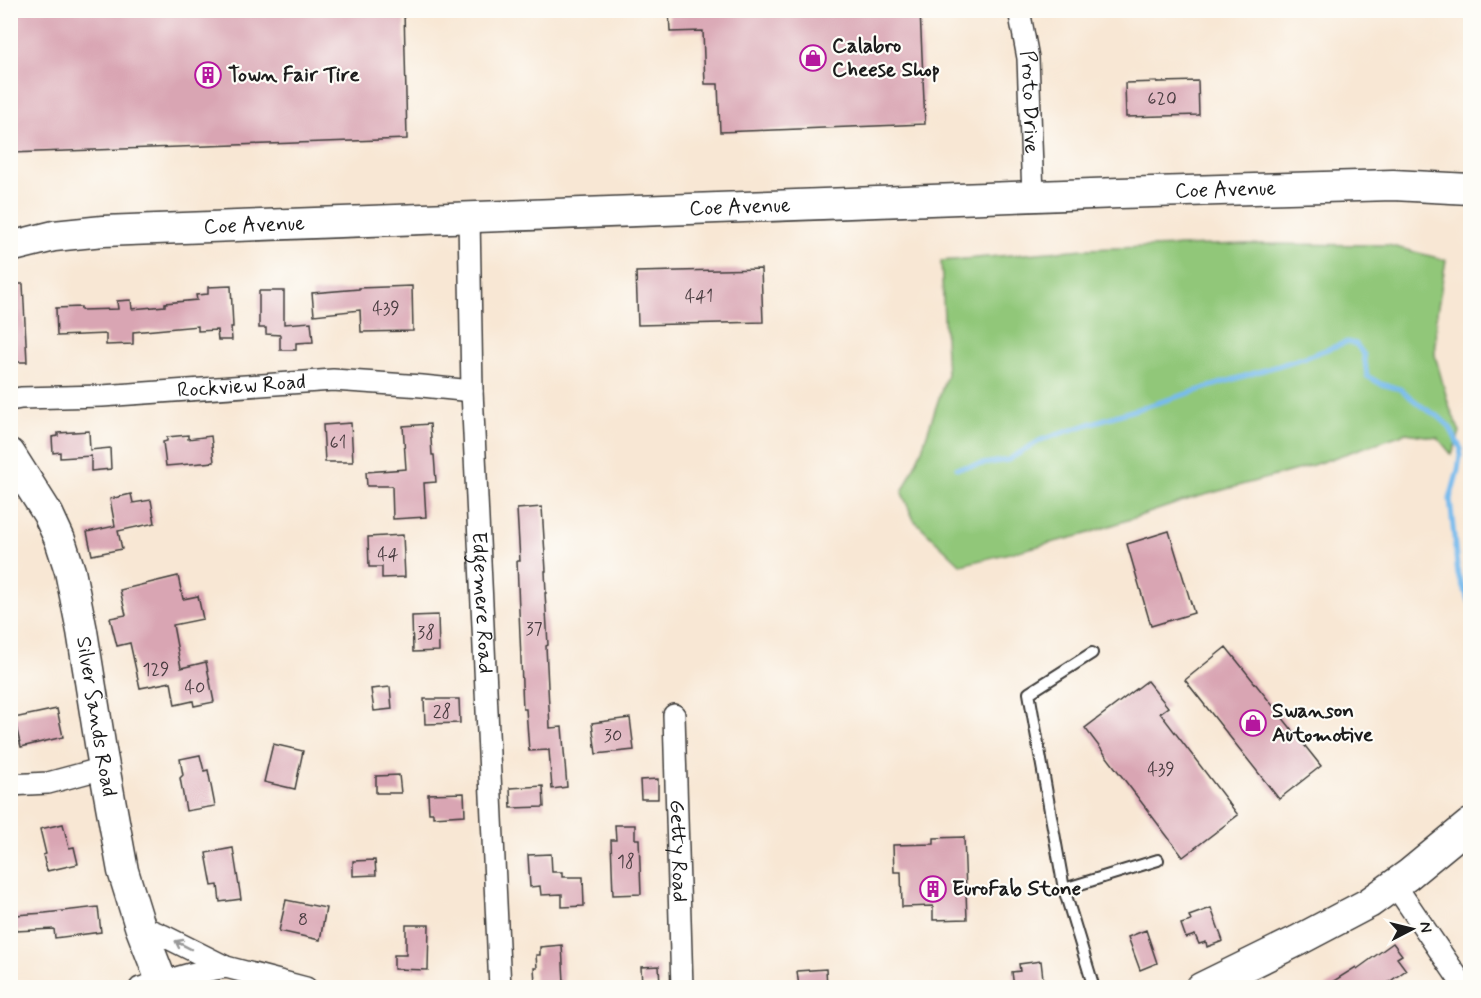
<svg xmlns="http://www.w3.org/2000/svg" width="1481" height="998" viewBox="0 0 1481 998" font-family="Mynerve,sans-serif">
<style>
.green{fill:#91c779;stroke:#56724a;stroke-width:1.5}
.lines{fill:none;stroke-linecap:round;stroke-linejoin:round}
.stream{stroke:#77bbed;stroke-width:5}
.building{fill:#d9a5b3}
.service-casing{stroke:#3d3a38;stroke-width:14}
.minor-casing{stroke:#3d3a38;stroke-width:24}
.secondary-casing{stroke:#3d3a38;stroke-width:33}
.service{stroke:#fff;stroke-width:10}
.minor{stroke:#fff;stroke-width:21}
.secondary{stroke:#fff;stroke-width:30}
.oneway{stroke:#999}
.labels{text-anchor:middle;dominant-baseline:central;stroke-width:4.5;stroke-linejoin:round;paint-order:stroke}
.number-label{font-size:18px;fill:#4b3e42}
.poi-label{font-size:21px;font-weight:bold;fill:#1c1c1c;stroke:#fdfcf7;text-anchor:start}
.street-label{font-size:21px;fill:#1c1c1c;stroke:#fdfcf7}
</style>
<rect width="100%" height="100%" fill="#fdfcf7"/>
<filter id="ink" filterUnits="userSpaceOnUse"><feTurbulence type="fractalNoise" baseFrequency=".0167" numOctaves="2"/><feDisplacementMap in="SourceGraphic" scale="12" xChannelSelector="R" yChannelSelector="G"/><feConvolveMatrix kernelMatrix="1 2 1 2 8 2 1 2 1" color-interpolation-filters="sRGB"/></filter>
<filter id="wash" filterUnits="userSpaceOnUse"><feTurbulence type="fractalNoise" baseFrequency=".008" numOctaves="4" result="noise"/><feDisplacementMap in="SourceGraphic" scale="24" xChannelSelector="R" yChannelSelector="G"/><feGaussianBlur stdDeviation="1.35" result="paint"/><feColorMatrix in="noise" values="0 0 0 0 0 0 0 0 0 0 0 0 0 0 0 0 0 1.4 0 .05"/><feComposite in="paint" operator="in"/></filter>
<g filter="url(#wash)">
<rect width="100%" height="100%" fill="#f8e7d4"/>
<path class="green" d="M1244,244L1388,245L1446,260L1436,318L1435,355L1449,406L1460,432L1452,455L1438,438L1406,433L1304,468L1190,499L1083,535L961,565L914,520L902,493L922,449L947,374L941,261L1084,249Z"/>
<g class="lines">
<path class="stream" d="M957,468L1008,460L1041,440L1089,424L1306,357L1347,342L1356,344L1364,355L1367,376L1381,384L1400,389L1424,408L1438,416L1449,426L1461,449L1458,470L1450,499L1458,575L1470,603"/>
</g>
<g id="blocks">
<path class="building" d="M10,10H404L407,139L10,153Z
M669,10H920L925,124L720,132L718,84H705L703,31L670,32Z
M1198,81L1199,115L1126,117L1125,83Z
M761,269L763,322L638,325L636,272Z
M10,284H23L27,362H10Z
M231,286L233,327H231L232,340H218L217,330L198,331V326L133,332V344L106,345V334L57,336L56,308L81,307V310L118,309L117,301L131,300L132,309L165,306V303L197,300L196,295L208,294V287Z
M412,286L413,331L361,332L360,310L314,315L312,293L359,289V288Z
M259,291H284V324L311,322L313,342L296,343V350H280V335L266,334V328H259Z
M351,423L353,462H325L323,425Z
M430,424L432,455H434L436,482L424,483L426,517L393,519L392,486H367L366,472L406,469L403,426Z
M89,431L90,450L110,448L111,469L91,471V456L60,458V452L53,453L52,437L58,436V433Z
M188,435V439L211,436L214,462L166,466L163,442L167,441V437Z
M131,494L133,503L151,500L155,523L118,531L122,549L92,555L87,532L115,526L110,499Z
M542,507L546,571H545L546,593H545L548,645L546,646L550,728L562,727L567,787L552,789L549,750L529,751L526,709H523L517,561H520L517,509Z
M1169,531L1194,613L1151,626L1127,544Z
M403,535L405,577L382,578V567H369L368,537Z
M178,576L183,599L198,596L203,619L173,625L181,668L206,662L214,702L194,706L193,701L175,705L171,682L140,688L130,643L117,646L110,618L126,615L120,590Z
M438,615L439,651L413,652L412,616Z
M1226,647L1321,766L1279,799L1185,680Z
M1147,681L1168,707L1160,713L1238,815L1183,857L1085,728Z
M390,687L392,709L374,711L371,689Z
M424,699H459L460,723L425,724Z
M57,709L63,737L21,747L14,718Z
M630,718L634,750L596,754L592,723Z
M273,744L303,751L295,789L264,782Z
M200,755L204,771L208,770L215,806L186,811L180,778L183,775L180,759Z
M399,775L401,793H376V776Z
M658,779V799H641L640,780Z
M543,786L544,807L511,808L510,788Z
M464,793L465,815L433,817V813H429L428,794Z
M63,824L69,848L74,847L78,864L47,871L43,855L46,854L40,829Z
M615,825H635V839H639L641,894L613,895L611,840H616Z
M964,837L967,919L933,920V906L902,907L901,872H894L893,845L934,844V838Z
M233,848L241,899L220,902L218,885L212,886L206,853Z
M551,854L552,872H562V877H583L584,906L562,907V894L541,895L540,886L530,887L528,855Z
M375,860L376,875L353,876V861Z
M286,900L326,908L320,940L279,931Z
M98,907L101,932L55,938L54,929L16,931L15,915L45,913Z
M1211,908L1223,941L1207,947L1206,942L1199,944L1195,935L1186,938L1181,924L1191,921L1189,916Z
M406,925H429L428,970L394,969V955H406Z
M1146,930L1157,963L1140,970L1128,937Z
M1393,943L1402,955L1397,958L1406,970L1382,987H1324L1356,967L1357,969Z
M562,945L564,982L535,983L534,968H537L536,955H540V947Z
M1041,961L1044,987H1014L1012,972L1020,971L1019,964Z
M659,966L660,984L642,985L641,967Z
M826,969L827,987H799L797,971Z"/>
</g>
</g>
<g filter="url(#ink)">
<use href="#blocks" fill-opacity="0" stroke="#3d3a38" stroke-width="1.5"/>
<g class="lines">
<g class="service-casing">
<path id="service" d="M1092,653L1029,693L1064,889L1094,988
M1064,889L1158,860"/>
</g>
<g class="minor-casing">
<g id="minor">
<path id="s1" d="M1019,10L1028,58L1033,196"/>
<path id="s2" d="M469,217L472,391L500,988"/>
<path id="s3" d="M10,400L21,398L102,396L333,380L422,386L472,391"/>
<path id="s4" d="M674,715L682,988"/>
<path d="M10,785L48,783L104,768"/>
<path d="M1395,885L1465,988"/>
<path d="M140,926L162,935L226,967L306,988"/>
<path d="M140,988L190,974L226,967"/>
</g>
</g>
<g class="secondary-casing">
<g id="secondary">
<path id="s5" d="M10,247L54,236L103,231L1119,193L1393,185L1470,189"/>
<path id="s6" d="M10,454L48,514L60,540L70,571L82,631L101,750L123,871L140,926L164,988"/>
<path d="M1201,988L1297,941L1369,903L1408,875L1470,824"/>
</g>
</g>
<use href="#service" class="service"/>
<use href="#minor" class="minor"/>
<use href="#secondary" class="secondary"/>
</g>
<defs><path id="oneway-shaft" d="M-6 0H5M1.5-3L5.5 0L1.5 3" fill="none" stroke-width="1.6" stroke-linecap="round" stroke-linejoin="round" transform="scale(1.5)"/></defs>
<use class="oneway" href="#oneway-shaft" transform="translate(183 945) rotate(-153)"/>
</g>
<defs>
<g id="shop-ring" transform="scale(1.35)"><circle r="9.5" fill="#fdfcf7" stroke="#b5179e" stroke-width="1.5"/><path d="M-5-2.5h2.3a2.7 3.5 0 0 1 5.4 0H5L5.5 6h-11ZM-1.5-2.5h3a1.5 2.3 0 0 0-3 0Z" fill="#b5179e"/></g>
<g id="building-ring" transform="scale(1.35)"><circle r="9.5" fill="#fdfcf7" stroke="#b5179e" stroke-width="1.5"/><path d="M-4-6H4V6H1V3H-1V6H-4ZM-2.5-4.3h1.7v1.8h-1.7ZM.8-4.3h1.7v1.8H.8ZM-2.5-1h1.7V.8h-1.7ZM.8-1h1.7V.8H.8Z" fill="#b5179e"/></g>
</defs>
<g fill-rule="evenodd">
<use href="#shop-ring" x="813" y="58"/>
<use href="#building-ring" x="208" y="75"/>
<use href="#shop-ring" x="1253" y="723"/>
<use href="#building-ring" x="933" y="889"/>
</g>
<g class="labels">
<g class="number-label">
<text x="1162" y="99">620</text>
<text x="699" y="297">441</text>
<text x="386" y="309">439</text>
<text x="338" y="443">61</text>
<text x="388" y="555">44</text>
<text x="534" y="629">37</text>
<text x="426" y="633">38</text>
<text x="156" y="670">129</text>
<text x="195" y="688">40</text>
<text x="442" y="712">28</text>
<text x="613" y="736">30</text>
<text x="1161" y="770">439</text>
<text x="626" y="862">18</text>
<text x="303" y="920">8</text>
</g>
<g class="poi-label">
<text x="832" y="46">Calabro<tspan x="832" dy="24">Cheese Shop</tspan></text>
<text x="228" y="75">Town Fair Tire</text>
<text x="1272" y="711">Swanson<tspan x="1272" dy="24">Automotive</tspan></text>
<text x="952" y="889">EuroFab Stone</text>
</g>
<g class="street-label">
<text stroke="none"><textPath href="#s1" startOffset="93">Proto Drive</textPath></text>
<text stroke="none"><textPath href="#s5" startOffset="1218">Coe Avenue</textPath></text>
<text stroke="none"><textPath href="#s5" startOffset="732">Coe Avenue</textPath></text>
<text stroke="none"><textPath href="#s5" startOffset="246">Coe Avenue</textPath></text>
<text stroke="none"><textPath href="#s3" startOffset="232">Rockview Road</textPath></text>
<text stroke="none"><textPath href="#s2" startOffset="386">Edgemere Road</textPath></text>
<text stroke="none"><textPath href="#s6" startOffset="280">Silver Sands Road</textPath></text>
<text stroke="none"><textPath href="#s4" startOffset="136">Getty Road</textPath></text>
</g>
</g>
<rect width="1481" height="998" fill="none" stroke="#fdfcf7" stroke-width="36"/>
<g transform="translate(1412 929) rotate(83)" stroke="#fdfcf7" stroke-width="4.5" paint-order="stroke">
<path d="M0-4.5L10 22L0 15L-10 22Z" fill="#1c1c1c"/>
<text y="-9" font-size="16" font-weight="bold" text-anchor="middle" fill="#1c1c1c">N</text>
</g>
</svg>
